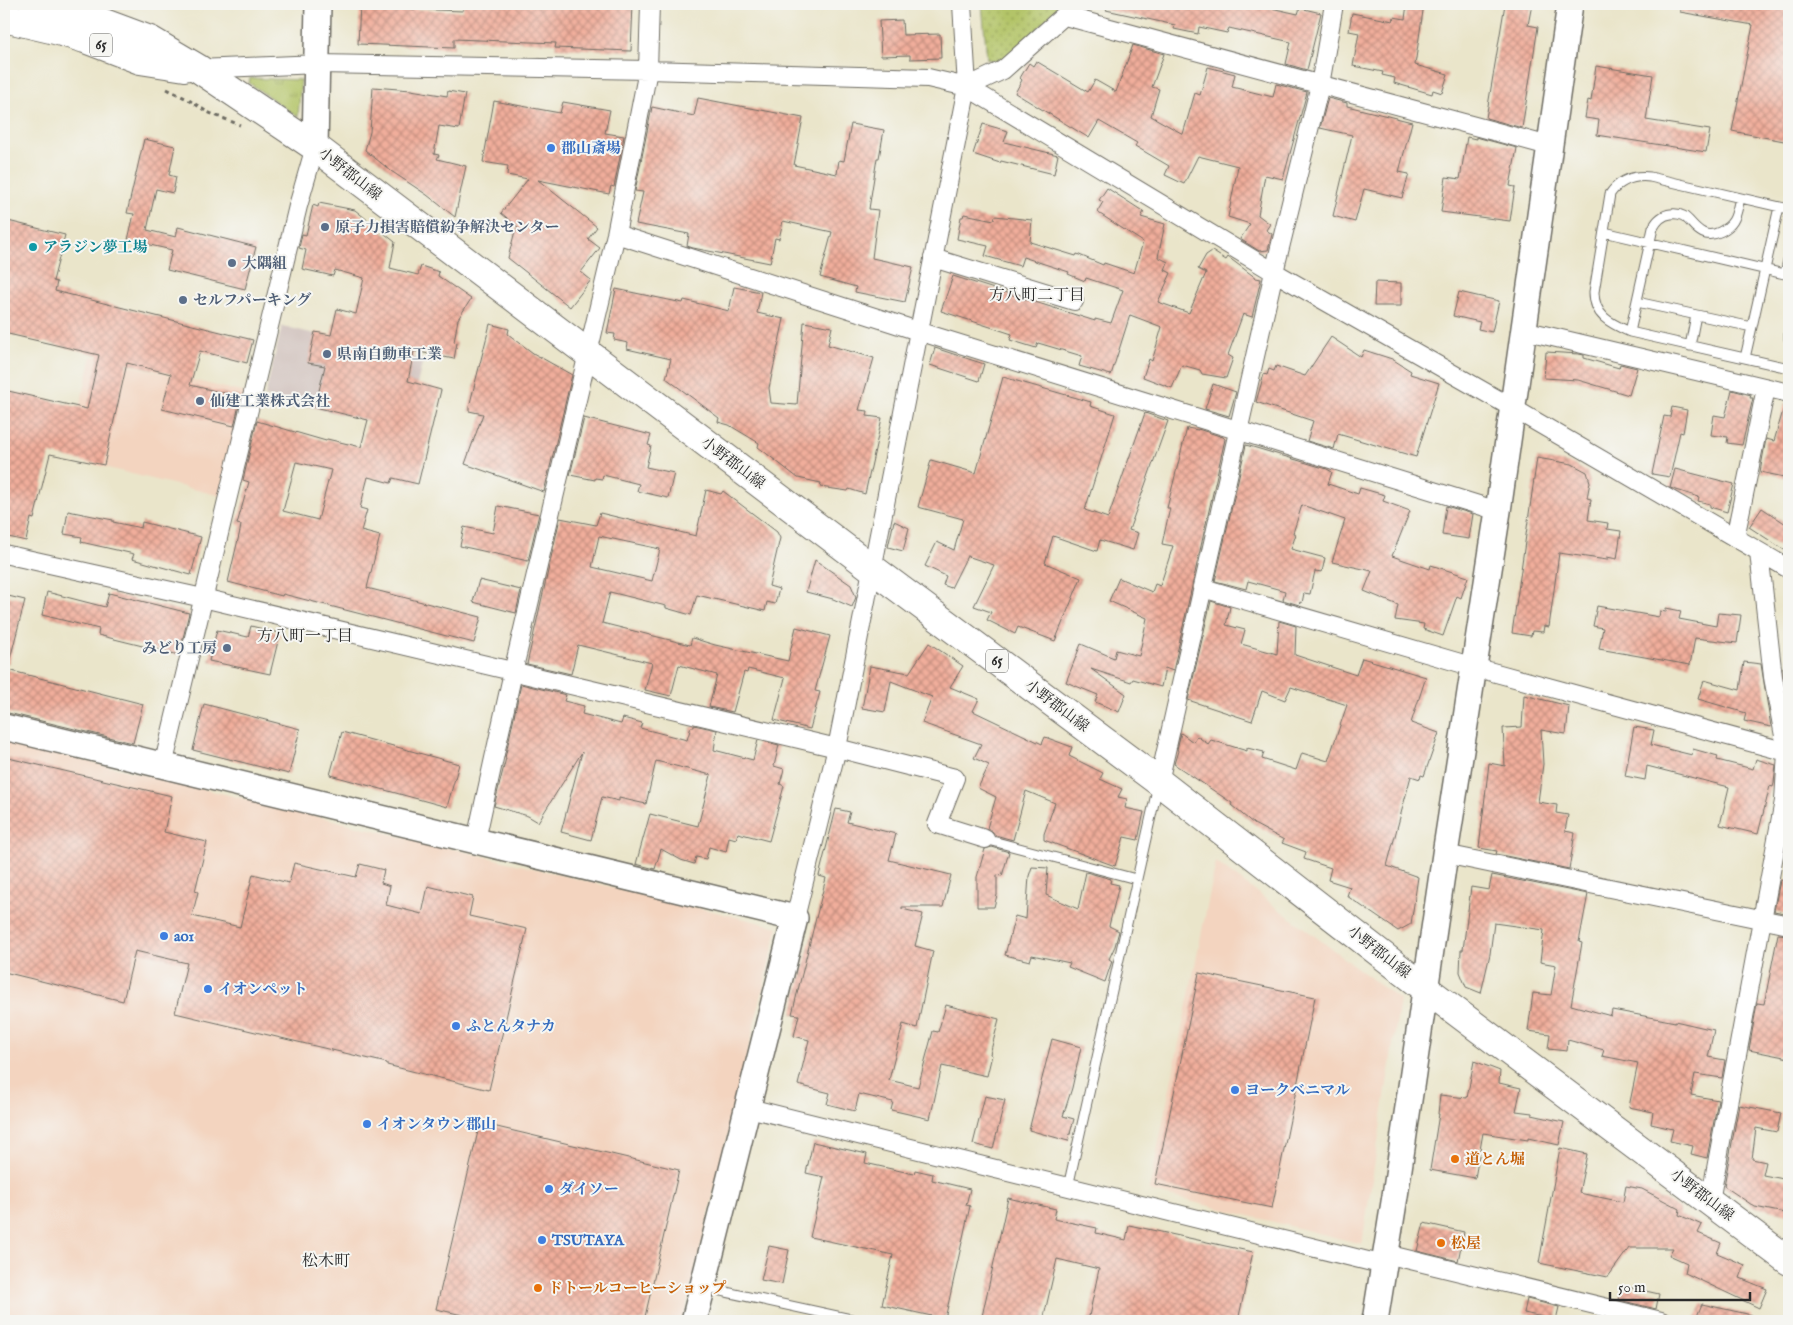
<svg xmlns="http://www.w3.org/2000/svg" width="1793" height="1325" viewBox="0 0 1793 1325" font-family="'IM FELL English','Noto Serif JP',serif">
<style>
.built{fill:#f3d4bf}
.industrial{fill:#cfc0bb}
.grass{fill:url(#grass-tufts);stroke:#6f7849}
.park{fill:url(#park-dots);stroke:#6f7849}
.building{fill:url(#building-cross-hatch);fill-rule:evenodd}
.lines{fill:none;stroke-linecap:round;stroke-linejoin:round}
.lane-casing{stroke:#6e6c63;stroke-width:11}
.street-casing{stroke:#6e6c63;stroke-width:20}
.secondary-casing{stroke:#6e6c63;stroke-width:28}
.primary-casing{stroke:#6e6c63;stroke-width:30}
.path{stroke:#6e6c63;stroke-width:3;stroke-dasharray:4 4;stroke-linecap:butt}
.lane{stroke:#fff;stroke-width:9}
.street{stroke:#fff;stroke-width:18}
.secondary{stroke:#fff;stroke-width:25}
.primary{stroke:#fff;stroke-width:28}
.shop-dot{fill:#3f7fe0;stroke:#f6f6f2;stroke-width:2}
.service-dot{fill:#5c6f8a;stroke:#f6f6f2;stroke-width:2}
.culture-dot{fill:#0f9aa8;stroke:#f6f6f2;stroke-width:2}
.food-dot{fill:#e8710a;stroke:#f6f6f2;stroke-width:2}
.labels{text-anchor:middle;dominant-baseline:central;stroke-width:4;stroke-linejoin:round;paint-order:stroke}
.shield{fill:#f6f6f2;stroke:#686867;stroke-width:1}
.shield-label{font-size:14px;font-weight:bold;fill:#2b2b2b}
.shop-label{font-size:15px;font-weight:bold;fill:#366cbe;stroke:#f6f6f2;text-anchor:start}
.street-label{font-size:15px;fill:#2b2b2b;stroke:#f6f6f2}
.service-label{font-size:15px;font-weight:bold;fill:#4e5e75;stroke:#f6f6f2;text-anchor:start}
.culture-label{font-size:15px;font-weight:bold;fill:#0d838f;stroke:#f6f6f2;text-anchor:start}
.food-label{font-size:15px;font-weight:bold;fill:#c56008;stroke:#f6f6f2;text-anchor:start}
.neighbourhood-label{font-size:16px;fill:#2b2b2b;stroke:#f6f6f2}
</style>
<defs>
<pattern id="grass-tufts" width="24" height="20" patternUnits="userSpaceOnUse" patternTransform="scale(1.25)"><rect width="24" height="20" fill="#b3c467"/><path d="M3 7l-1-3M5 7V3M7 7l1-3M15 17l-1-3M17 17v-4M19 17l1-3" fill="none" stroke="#929f55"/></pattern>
<pattern id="park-dots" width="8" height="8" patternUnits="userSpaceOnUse" patternTransform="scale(1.25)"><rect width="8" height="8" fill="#b3c467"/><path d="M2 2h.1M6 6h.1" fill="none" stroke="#929f55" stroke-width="1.8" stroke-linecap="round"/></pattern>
<pattern id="building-cross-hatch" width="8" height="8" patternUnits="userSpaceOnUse" patternTransform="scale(1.25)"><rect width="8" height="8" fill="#f1ae9b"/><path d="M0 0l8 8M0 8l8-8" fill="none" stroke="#c38e7f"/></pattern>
</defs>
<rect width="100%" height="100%" fill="#f6f6f2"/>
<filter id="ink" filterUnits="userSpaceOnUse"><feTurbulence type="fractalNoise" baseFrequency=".02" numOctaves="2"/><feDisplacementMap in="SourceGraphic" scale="10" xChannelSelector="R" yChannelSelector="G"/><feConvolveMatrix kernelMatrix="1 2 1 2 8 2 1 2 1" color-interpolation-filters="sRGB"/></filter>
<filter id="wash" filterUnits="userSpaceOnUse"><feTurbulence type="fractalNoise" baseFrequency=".0096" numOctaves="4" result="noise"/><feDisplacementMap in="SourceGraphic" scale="20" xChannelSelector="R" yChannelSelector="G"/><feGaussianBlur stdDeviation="1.12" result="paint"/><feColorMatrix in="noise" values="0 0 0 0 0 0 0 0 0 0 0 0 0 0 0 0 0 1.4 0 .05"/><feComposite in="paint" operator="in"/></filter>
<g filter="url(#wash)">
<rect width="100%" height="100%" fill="#eae5ca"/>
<path class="built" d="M92,356L246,393L221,496L67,458Z
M4,741L778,927L683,1321H4Z
M1216,862L1400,1000L1362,1244L1149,1191Z"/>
<path class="industrial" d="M282,326L423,360L406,430L265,396Z"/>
<path class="grass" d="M250,78L301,80L298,117L249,83Z"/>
<path class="park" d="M982,4H1061L1005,63L987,59Z"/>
<g id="blocks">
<path class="building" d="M360,4H411V9L463,11V4H633L631,51L555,48L556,43L454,39V48L358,44Z
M1107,4H1194L1219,9L1220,4H1253L1298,14L1300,8L1321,13L1307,70L1286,64L1291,42L1229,28L1227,33L1199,27L1198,34L1174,29L1175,25L1106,10Z
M1407,4H1424L1415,65L1448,74L1442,93L1433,90L1432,94L1394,83L1395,78L1382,75L1383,72L1353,66L1359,33L1349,31L1352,13L1393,21L1394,17L1405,19Z
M1505,4H1532L1528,25L1538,27L1522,128L1486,118Z
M1680,4H1789V142L1732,131L1753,25L1680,12Z
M902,20L903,35L940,34L941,58L910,59V55L881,56L879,21Z
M1133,45L1164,54L1152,87L1159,89L1151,116L1183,134L1195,93L1200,95L1208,67L1235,74L1232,87L1273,97L1276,84L1307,92L1283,179L1265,175L1258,215L1270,224L1266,230L1272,234L1268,250L1259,251L1240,239L1250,224L1228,217L1238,166L1198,156L1184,184L1165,175L1169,166L1135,146L1137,143L1099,121L1089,138L1015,93L1022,80L1020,78L1029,63L1033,66L1036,61L1088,92L1095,80L1116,92Z
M1596,66L1653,75L1646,120L1710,130L1706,152L1597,135L1599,120L1585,118L1588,100L1591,101Z
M373,87L411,90L447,96L448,91L465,94L459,129L439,126L434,154L439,155L437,159L466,166L455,217L427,195L391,171L365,150L370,132Z
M698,98L803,118L794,165L837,174L839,160L844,161L851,124L884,130L879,158H877L869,209L878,210L872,258L913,267L905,302L855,292L856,287L820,277L832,232L783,221L779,239L775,238L770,263L693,248L687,246L689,234L636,224L643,192L635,191L652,107L694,116Z
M1328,98L1347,103V106L1412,122L1399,172L1409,174L1402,198L1364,189L1355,222L1333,216L1352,135L1320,128Z
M494,101L560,113L563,102L610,110L605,133L624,136L614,187L611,186L609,194L538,180L597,227L588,239L600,248L581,272L591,280L570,307L508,258L515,231L518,227L501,213L528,179L507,175L508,166L483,162Z
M983,124L1008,131L1004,142L1058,155L1054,174L1001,161L1000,163L973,154Z
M1467,137L1476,139V137L1517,148L1510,186L1515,187L1510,221L1441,212L1446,177L1460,179Z
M144,139L175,146L169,175L176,177L173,193L156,189L147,230L176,237L178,227L256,247L245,289L167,270L172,250L128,240L134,214L127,213Z
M1107,188L1144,212L1141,217L1165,224L1158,257L1168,262L1165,270L1171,273L1158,302L1189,313L1206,273L1198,269L1206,255L1212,251L1226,260L1228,257L1256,278L1261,279L1252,317L1243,314L1228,355L1233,358L1226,378L1202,374L1200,370L1182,365L1172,388L1143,377L1149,359L1152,361L1162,327L1130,315L1111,375L1079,366L1082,356L1038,343L1036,348L1010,340L1012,334L941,311L953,276L1095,321V319L1111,323L1123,290L1086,278L1085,281L1068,274L1069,272L1023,257L1020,266L985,256L988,246L957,239L961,217H963L964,214L994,220L995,216L1032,220L1030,242L1076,256L1077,254L1103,265L1104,263L1134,273L1143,242L1097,212L1103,202L1099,200Z
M319,203L355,210L395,242L390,268L418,275L421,266L439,272L438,276L471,299L458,319L454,342L457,343L454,359L414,351L408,381L441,390L418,484L393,478L391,483L368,477L360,508L367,510L361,531L380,536L367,588L481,617L474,643L283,594L282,596L228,582L240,531L241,525L237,524L249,482L243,480L257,421L326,441L327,439L361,447L368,420L315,407L325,366L308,363L315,332L331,335L337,309L356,314L364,278L335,270L333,276L302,269L306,250L299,248L302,234L306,235L313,205L318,207ZM296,462L331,470L318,520L283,511Z
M4,220L65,235L53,281L57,282L55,291L253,340L247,363L200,351L190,385L241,397L234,426L162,409L171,374L127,363L104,465L50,454L34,519L31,518L26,541L4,536V503L7,489L4,488V390L87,409L99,355L4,333Z
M1375,282L1401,283V306H1374Z
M734,287L761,292L757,313L784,319L769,388L771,403L797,405L804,322L832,327L828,345L874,358L859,410L868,411L867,416L882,418L865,494L849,489L848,491L820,487L821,483L798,478L758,447L759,443L729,425L718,422L719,418L666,378L671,359L627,349L628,343L614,340L615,334L607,333L616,289L683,303L684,300L729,311Z
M1459,292L1499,301L1492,332L1478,329L1480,322L1453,316Z
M490,324L509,329L508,334L533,353L572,375L544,492L465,464L483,414L469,411V407Z
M1331,337L1361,357L1364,350L1392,359L1411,371L1410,374L1439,383L1416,457L1338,434L1334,449L1307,441L1313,421L1256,402L1264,374L1267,375L1269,369L1274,371L1276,366L1305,376Z
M935,348L984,364L979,381L930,365Z
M1546,352L1579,354L1584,355V358L1619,368L1620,364L1637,368L1629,395L1578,380L1544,378Z
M1003,377L1091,402L1090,406L1115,414L1085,510L1108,518L1145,413L1168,421L1129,530L1138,533L1133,550L1100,540L1097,551L1053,536L1045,563L1081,578L1055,641L1018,627L1015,634L987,620L991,612L974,606L994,565L967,556L951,588L943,585L946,576L925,566L937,542L954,550L963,519L918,507L931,460L976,473Z
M1213,384L1236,392L1229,416L1205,409Z
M1732,390L1751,395L1750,398H1753L1742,445L1727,443L1728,437L1711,435L1714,415L1725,417Z
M1785,404L1789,405V478L1760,472L1766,439L1774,441Z
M1672,407L1687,410L1683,433L1680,432L1670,477L1652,474L1664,416L1670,417Z
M584,418L651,435L648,445L651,446L646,467L674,473L668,498L637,491L639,484L603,475L602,479L595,478V480L570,475Z
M1187,428L1198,430V429L1223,437L1225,439L1173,671L1165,668L1161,687L1133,679L1131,682L1091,669L1126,694L1119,712L1095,702L1098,695L1066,682L1081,644L1114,658L1116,650L1139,656L1147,618L1109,601L1119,578L1152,592L1155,584L1160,586L1173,546L1162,544L1170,508H1167Z
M1246,445L1327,469L1332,472L1328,484L1358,494L1360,488L1385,495L1383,501L1410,511L1392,556L1430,569L1431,565L1468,577L1461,598L1457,596L1443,636L1423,629L1424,624L1395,620L1398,605L1364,591L1372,571L1332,562L1345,520L1302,505L1293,533L1296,534L1291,549L1325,558L1322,572L1315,571L1310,594L1304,593L1302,603L1300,602L1299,605L1283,600L1285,591L1248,581L1246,589L1215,581Z
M1537,458L1572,464L1587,472L1590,482L1587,498L1591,499L1588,520L1608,523L1607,529L1621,531L1617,559L1607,557V560L1559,553L1549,627L1544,626L1543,632L1532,631L1531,636L1512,633Z
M1675,469L1734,484L1727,512L1710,507V504L1698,501L1699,497L1670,488Z
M706,490L721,494L723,491L777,532L780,538L769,586L779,589L775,604L767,602L765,611L697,595L691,615L666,608V606L610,592L602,623L690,645L692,638L715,645L788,661L796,627L830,636L815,691L820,692L810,729L774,720L785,678L748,669L747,673L744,672L733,712L709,707L717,675L679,665L671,696L645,690L652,663L578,645L571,674L527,664L560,518L596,525L600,513L696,536ZM599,536L660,549L652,581L592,567Z
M498,506L539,514L528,561L460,546L464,527L493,533Z
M1446,506L1473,514L1469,539L1442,535Z
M1762,508L1789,526V553L1749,527Z
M68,511L113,520V522L141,528L142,522L201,537L191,575L132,559L134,554L81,542L82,537L64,534Z
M894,521L909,528L903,551L888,547Z
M815,560L851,585L856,597L852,607L833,599L806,592Z
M479,580L521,590L516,613L473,602Z
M47,592L105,607L109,593L189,613L179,655L98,635L99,629L42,615Z
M4,595L25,600L9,663L4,662Z
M1211,601L1230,607L1226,625L1245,630L1241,644L1277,654L1279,621L1296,626L1295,655L1356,675L1362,658L1426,677L1411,723L1439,733L1424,776L1421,775L1420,779L1411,776L1387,866L1418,877L1411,924L1398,931L1347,896L1350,887L1328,880L1331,868L1304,859L1306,852L1282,843L1284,840L1254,824L1231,805L1232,803L1174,764L1178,751L1177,749L1181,733L1193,742L1197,736L1208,744L1211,740L1247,751V748L1264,752L1262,759L1296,770L1302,753L1328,761L1347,705L1291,687L1285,700L1262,691L1252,721L1188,700Z
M1597,606L1659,617L1660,611L1666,612V608L1681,611L1679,619L1716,626L1718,613L1741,615L1737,643L1695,638L1690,665L1599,649L1603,628L1593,626Z
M251,626L280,633L270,674L209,661L217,630L248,637Z
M929,643L963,666L950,687L979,699L973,711L1042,744L1045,737L1072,747L1069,756L1103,773L1100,779L1122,789L1118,797L1127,799L1125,808L1144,812L1138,840L1124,837L1115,866L1044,840V834L1055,803L1026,791L1013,840L995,835L992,831L987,828L996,797L978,788L989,765L974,758L981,744L922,723L932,697L891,681L885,712L862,708L870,666L909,673Z
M1744,662L1761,664L1771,727L1744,721L1746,713L1698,699L1704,680L1740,690Z
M1783,667L1789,668V706L1784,675Z
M4,669L143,704L133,743L4,712Z
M521,684L566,695L564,701L584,706L582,714L621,724L623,718L642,723L640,728L687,740L691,727H694V725L717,730L714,750L753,760L758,740L779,745L774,766L784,769L780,784L784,786L769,841L738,833L736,839L729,837L726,852L709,847L706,859L696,857L694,864L681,860L661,849L655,869L636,864L650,814L698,826L711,775L656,761L646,804L619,798V801L602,797L591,840L561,832L582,752L538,822L528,816L494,806L506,758H505Z
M1524,695L1569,706L1566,734L1541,730L1543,764L1538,802L1557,805L1556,813L1568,815L1565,831L1575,833L1569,869L1496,854L1497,851L1479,848L1489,763L1505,766L1503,728L1522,727Z
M204,704L300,729L289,774L193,750Z
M1634,727L1654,730L1651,745L1692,755L1693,749L1718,756L1717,760L1753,769L1756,759L1776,765L1774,783L1773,787L1770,786L1758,834L1720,825L1729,787L1647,766L1645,780L1625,776Z
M342,732L459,764L447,807L330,775Z
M4,757L172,796L164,832L207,842L195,891L198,892L192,916L240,927L253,874L289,883L294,863L356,877L360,864L384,870L381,883L390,886L386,905L422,914L428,886L473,897L469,916L527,929L489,1090L387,1065V1063L175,1013L187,963L135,951L123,1001L4,972Z
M836,809L850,812L847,822L896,834L889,860L951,875L943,907H902V909L923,914L915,946L933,951L917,1028L903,1024L889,1080L918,1087L933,1031L938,1032L946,1005L999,1019L990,1054L992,1055L987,1076L942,1066L930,1119L891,1110L893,1102L859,1094L855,1111L827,1104L830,1093L798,1085L809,1040L794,1036L799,1015L792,1014L826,878L819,876Z
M992,847L1009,852L1002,876L997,875V895L994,907H977V877L985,849Z
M1032,867L1048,868L1046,895L1078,909L1086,872L1111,879L1110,883L1119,885L1109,926L1119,931L1115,946L1109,959L1112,961L1105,982L1068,967L1070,963L1032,955L1030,961L1005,955L1015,916L1026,919L1029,876Z
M1492,875L1588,894L1579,942L1582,943L1571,1005L1611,1016L1612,1010L1655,1018L1675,1022V1021L1714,1030L1708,1057L1725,1060L1722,1078L1695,1074L1691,1095L1718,1100L1707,1158L1691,1154L1693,1146L1670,1141L1673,1129L1651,1124L1653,1112L1629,1107L1638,1063L1602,1056L1604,1050L1568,1040L1567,1051L1548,1049L1550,1034L1528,1031L1533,993L1551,995L1556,965L1540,962L1544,930L1494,923L1490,954L1481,993L1466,987L1460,972L1461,950H1463L1471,887L1489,890Z
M1780,880L1789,881V914L1774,911Z
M1778,934L1789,935V1058L1749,1050L1757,1003L1764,1004Z
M1199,973L1315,997L1272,1208L1155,1184Z
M1052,1039L1081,1047L1072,1088L1063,1116L1074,1119L1068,1141L1029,1130Z
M1474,1061L1500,1071L1499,1083L1521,1088L1516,1111L1532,1113V1115L1564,1122L1559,1145L1528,1138V1140L1483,1133L1475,1178L1430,1170L1439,1114H1438L1440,1095L1467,1098Z
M985,1096L1005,1100L993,1149L973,1144Z
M1739,1105L1781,1113L1777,1132L1756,1128L1752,1159L1766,1162L1763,1175L1789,1180V1214L1755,1207L1724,1186Z
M480,1123L679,1170L644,1321H489L436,1309Z
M813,1142L867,1154L865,1163L914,1174L915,1170L933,1174L932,1180L970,1189L966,1205L970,1206L945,1319L882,1305L893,1255L810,1237L824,1177L806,1173Z
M1560,1148L1587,1154L1579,1193L1623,1202L1626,1186L1642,1189L1680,1209L1679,1215L1702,1225L1698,1233L1721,1243L1717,1253L1745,1265L1740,1278L1767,1289L1759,1308L1685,1273L1687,1263L1669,1255L1673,1248H1629L1608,1277L1539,1263Z
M1008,1198L1056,1209L1054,1219L1097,1228L1096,1233L1126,1240L1129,1225L1253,1252L1238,1321H1088L1099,1269L1057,1259L1043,1321H981Z
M1424,1223L1464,1232L1458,1261L1417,1251Z
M769,1246L789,1250L782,1284L761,1280Z
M1623,1286L1659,1294L1656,1309L1619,1300Z
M1527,1299L1559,1307L1556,1320L1524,1313Z
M1702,1304L1752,1315V1321H1695Z"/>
</g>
</g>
<g filter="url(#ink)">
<use href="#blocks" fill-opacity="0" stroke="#6e6c63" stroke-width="1"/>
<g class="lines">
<g class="lane-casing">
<path id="lane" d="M1789,209L1650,177C1633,175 1620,180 1610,194L1594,292C1594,316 1610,323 1630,332L1789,368
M1604,232L1789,275
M1785,274L1789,256
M1637,302L1752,327
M1630,332L1653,228C1657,220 1662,215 1671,214C1689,212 1689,226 1703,233C1713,238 1728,229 1733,221C1737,215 1738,205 1740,198
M1789,333V339
M1690,346L1696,315
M1745,358L1779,207
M985,839L1136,879
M1068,1187L1158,785
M703,1287L860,1321"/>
</g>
<g class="street-casing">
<path id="street" d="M1065,16L1549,146
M199,69L318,64L648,70L928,78L967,87L1274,272L1511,407L1789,569
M967,87L1003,70L1077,4
M616,234L918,331L1498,511
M933,258L1074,301
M1523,330L1789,393
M1735,538L1766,388
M4,554L203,598L837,748L955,778L937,824L985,839
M1203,588L1474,667L1787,752
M163,766L298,206L315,147
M1159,782L1274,272L1320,85L1334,4
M476,840L513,672L616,234L648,70L650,4
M1445,854L1789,925
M795,918L837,748L967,87L962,4
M749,1108L1384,1265
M1710,1201L1784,801L1787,752L1773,677L1759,552
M1386,1254L1661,1321"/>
</g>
<g class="secondary-casing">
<path id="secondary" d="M315,147L318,4
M4,727L795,918L694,1321
M1375,1321L1395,1196L1445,854L1498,511L1570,4"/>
</g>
<g class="primary-casing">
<path id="primary" d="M33,4L91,18L150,40L199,69L315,147L873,569L1159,782L1426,989L1789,1261
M4,18L55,30L85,39L140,60L185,67"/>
</g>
<path class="path" d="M167,89L189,100L207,112L240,125"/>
<use href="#lane" class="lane"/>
<use href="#street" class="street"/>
<use href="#secondary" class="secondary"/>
<use href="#primary" class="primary"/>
</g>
</g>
<g class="shop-dot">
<circle cx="551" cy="148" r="5"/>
<circle cx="164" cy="936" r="5"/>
<circle cx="208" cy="989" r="5"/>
<circle cx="456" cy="1026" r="5"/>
<circle cx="1235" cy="1090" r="5"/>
<circle cx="367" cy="1124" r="5"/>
<circle cx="549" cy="1189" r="5"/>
<circle cx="542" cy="1240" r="5"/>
</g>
<g class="service-dot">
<circle cx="325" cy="227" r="5"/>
<circle cx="232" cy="263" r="5"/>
<circle cx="183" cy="300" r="5"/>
<circle cx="327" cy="354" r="5"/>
<circle cx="200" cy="401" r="5"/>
<circle cx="227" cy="648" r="5"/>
</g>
<circle class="culture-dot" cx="33" cy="247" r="5"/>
<g class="food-dot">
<circle cx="1455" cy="1159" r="5"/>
<circle cx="1441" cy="1243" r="5"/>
<circle cx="538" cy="1288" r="5"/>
</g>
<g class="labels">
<g class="shield">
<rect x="90" y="33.5" width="22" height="23" rx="4"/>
<rect x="986" y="649.5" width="22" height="23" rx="4"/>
</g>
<g class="shield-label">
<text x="101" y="45">65</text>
<text x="997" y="661">65</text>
</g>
<g class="shop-label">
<text x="561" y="148">郡山斎場</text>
<text x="174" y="936">ao1</text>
<text x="218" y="989">イオンペット</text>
<text x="466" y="1026">ふとんタナカ</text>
<text x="1245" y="1090">ヨークベニマル</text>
<text x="377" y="1124">イオンタウン郡山</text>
<text x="559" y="1189">ダイソー</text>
<text x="552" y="1240">TSUTAYA</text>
</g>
<g class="street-label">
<text transform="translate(350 174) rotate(38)">小野郡山線</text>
<text transform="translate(733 463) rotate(37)">小野郡山線</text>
<text transform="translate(1057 706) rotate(37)">小野郡山線</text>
<text transform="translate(1379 952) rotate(38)">小野郡山線</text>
<text transform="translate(1702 1195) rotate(37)">小野郡山線</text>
</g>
<g class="service-label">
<text x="335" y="227">原子力損害賠償紛争解決センター</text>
<text x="242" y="263">大隅組</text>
<text x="193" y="300">セルフパーキング</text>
<text x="337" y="354">県南自動車工業</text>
<text x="210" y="401">仙建工業株式会社</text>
<text x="217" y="648" text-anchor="end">みどり工房</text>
</g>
<g class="culture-label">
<text x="43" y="247">アラジン夢工場</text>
</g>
<g class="food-label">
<text x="1465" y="1159">道とん堀</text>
<text x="1451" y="1243">松屋</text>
<text x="548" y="1288">ドトールコーヒーショップ</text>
</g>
<g class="neighbourhood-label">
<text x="1037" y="296">方八町二丁目</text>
<text x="305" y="637">方八町一丁目</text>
<text x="326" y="1262">松木町</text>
</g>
</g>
<rect width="1793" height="1325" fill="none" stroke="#f6f6f2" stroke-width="20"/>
<path d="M1610 1292v8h140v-8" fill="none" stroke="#2b2b2b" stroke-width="2.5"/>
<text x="1618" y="1292" font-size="15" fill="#2b2b2b" stroke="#f6f6f2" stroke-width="4" paint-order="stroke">50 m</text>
</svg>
